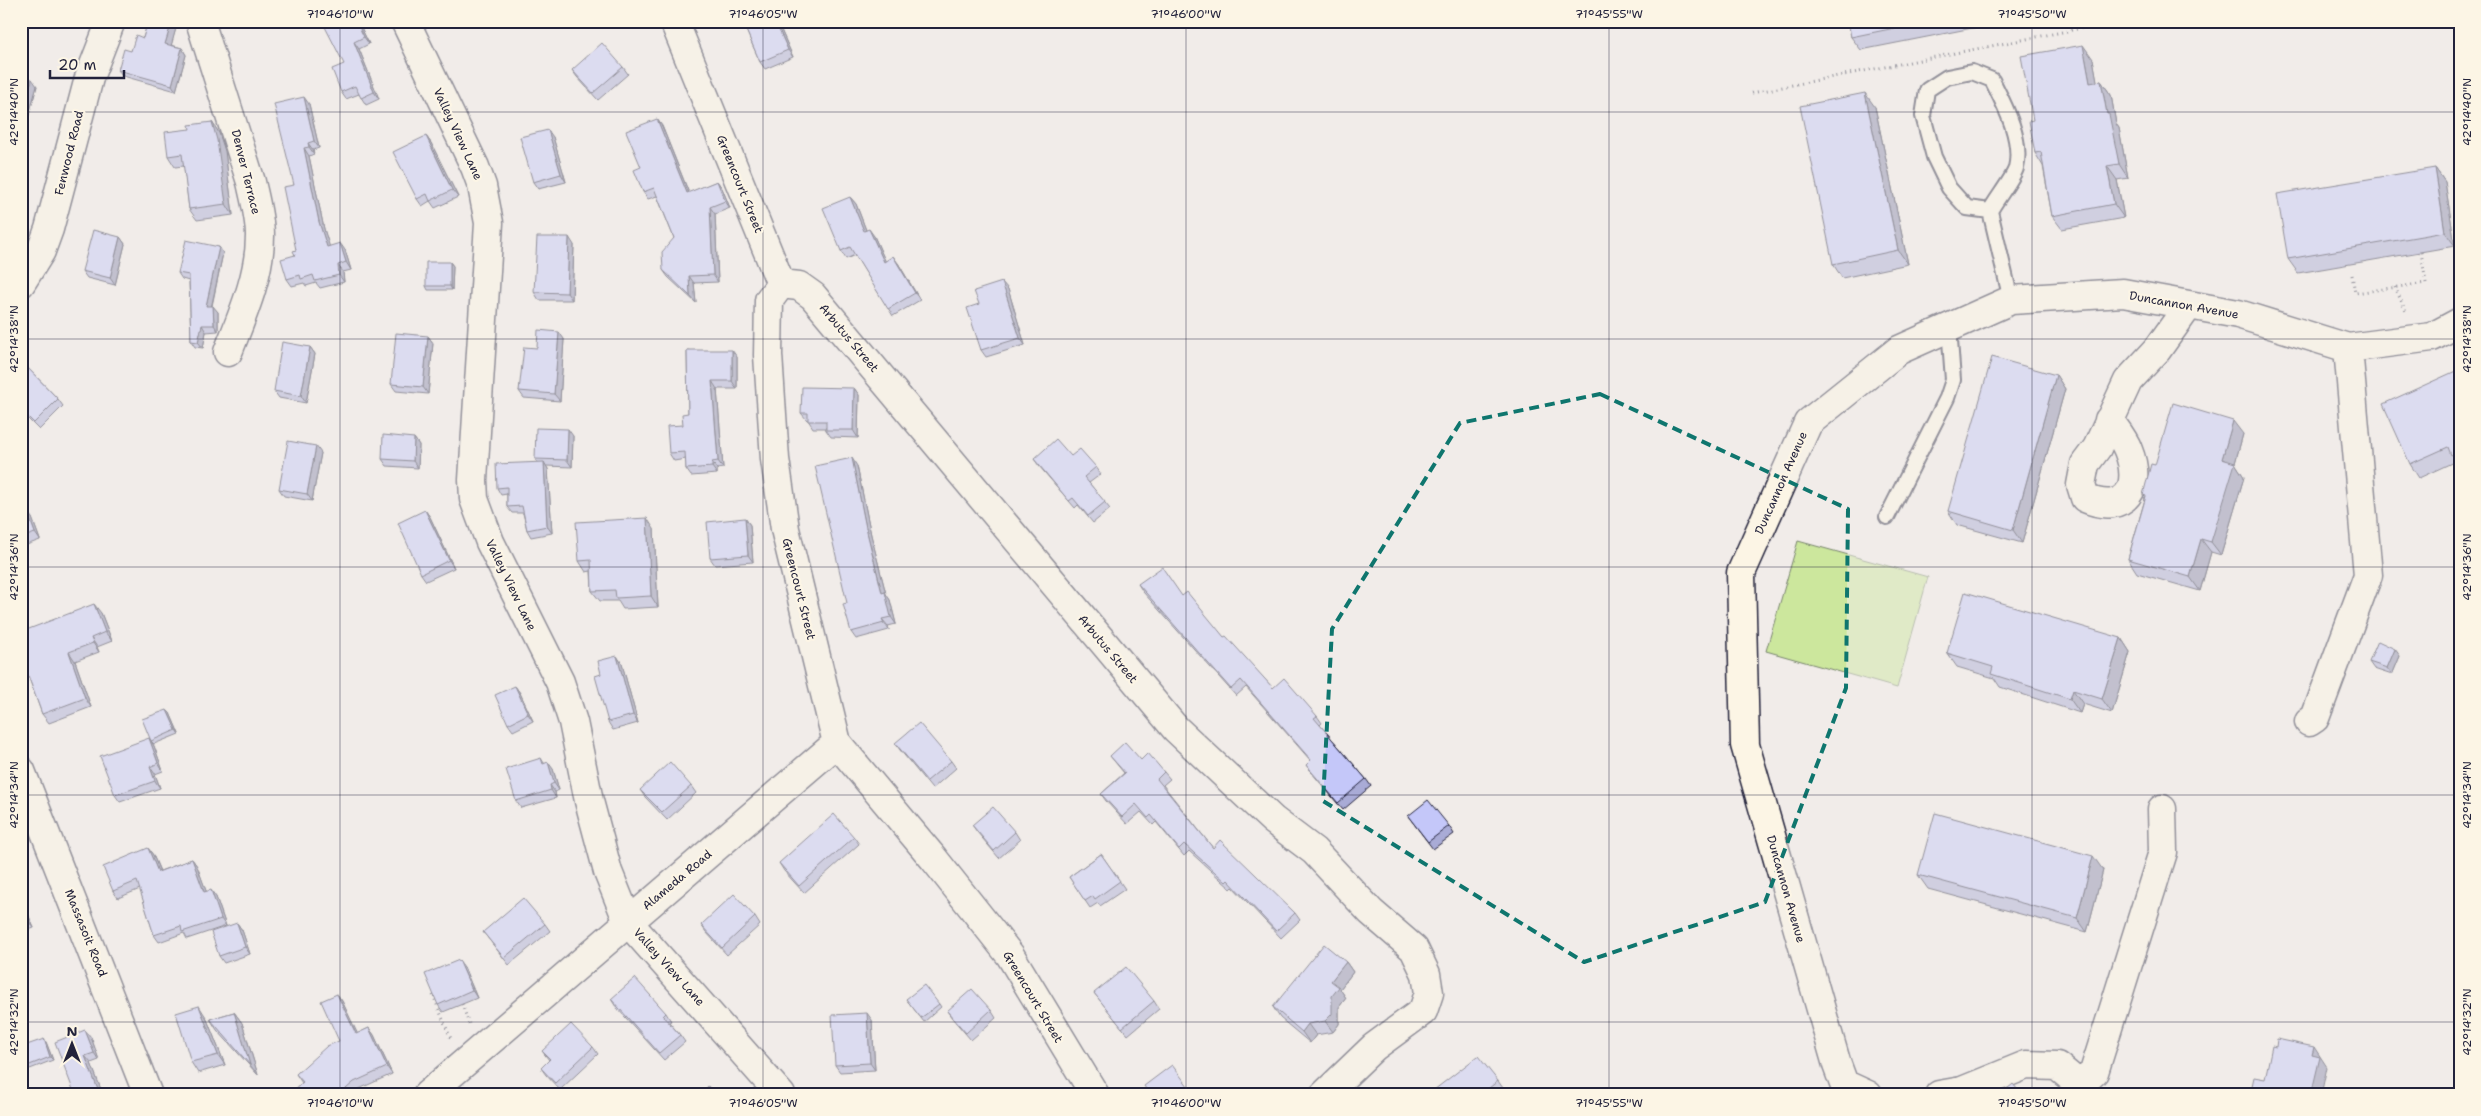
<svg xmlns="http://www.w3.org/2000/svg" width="2481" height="1116" viewBox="0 0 2481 1116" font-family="'Shantell Sans',sans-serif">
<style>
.green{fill:#cce79d;stroke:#77846c}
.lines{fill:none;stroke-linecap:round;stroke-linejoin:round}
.lane-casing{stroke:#22223b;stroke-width:18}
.street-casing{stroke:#22223b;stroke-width:31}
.secondary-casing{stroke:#22223b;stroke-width:31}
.path{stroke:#22223b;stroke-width:3;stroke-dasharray:1 4;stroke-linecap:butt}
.lane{stroke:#fcf5e5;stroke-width:14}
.street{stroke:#fcf5e5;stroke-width:28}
.secondary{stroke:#fcf5e5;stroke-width:28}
.wall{fill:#a9abd6;stroke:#22223b}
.shaded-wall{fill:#898bae;stroke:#22223b}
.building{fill:#c4c7f9;stroke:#22223b}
.marked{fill:none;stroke:#0f766e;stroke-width:4;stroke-dasharray:10 6;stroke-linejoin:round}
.ticks{fill:none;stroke:#22223b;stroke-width:1;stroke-opacity:0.45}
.labels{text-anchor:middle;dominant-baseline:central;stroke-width:4.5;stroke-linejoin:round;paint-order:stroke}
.street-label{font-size:12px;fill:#22223b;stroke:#fcf5e5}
.neatline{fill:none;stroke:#22223b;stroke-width:2}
.ticks-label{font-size:12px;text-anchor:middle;fill:#22223b}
</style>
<rect width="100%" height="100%" fill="#f1ece9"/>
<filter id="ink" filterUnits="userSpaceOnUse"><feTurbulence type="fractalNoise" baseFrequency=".02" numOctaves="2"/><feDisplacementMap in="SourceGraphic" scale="10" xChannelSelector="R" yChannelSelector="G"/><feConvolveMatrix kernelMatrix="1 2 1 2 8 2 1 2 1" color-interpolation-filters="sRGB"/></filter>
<g filter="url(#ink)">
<path class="green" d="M1798,541L1928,577L1897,688L1766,651Z"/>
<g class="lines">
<g class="lane-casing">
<path id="lane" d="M1990,211C1995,201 2014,177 2016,168C2023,139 2004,104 1992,80L1972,72L1947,77L1927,90L1923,116L1934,157L1949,188L1967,208L1990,211L2011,300
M1887,517L1947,398L1953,380L1949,327"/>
</g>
<g class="street-casing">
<path id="street" d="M200,21L251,182C255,200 260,218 260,236C260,276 242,316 228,352
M405,21L475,167L482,186L489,223L473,480L474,499L490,542L560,682L573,722L589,801L608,872L628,922L781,1095
M674,21L781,284L769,300L768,355L775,459L785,529L837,743L934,859L1010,955L1095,1095
M21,283L41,251L49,229L89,78L111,21
M781,284L799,286L813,296L1176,729L1273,820L1314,851L1371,912L1414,949L1426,974L1429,993L1423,1011L1374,1047L1324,1095
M2109,420C2116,430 2124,439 2128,450C2143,487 2126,516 2085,498L2081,485L2085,464L2097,448L2128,381L2157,350L2189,305
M2309,722L2315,718L2368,575L2348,348
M427,1095L837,743
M1868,1095L1844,1084L1837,1065L1745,745L1741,573L1808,423L1899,350L2011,300L2123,293L2238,314L2348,348L2432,337L2460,322
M1939,1095L1962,1091L2026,1065L2057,1066L2080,1085L2094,1072L2163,852L2162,809"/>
</g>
<g class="secondary-casing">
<path id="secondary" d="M21,771L148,1095"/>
</g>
<path class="path" d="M1752,93L2118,21
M2352,275L2355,293L2426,283L2421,252
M2395,287L2407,314
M433,995L451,1039
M462,1004L469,1024"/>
<use href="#lane" class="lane"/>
<use href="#street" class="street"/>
<use href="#secondary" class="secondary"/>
</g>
<path class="wall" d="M148,21H178L171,45L182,48L186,55L176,91L123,76L118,70L131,51L143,38Z
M358,21L369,44L359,49L379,99L366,105L359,94L346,99L341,92L344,64Z
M742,21H777L793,57L765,69L760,62Z
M1848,21H2008L1861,50L1851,37Z
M2093,59L2097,82L2101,81L2111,95L2116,124L2119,128L2128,178L2117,180L2124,218L2062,229L2052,216L2043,166L2035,153L2033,120Z
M623,67L628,74L598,100L577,77L572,70Z
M21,76L37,86L26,125L22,124L21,126Z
M309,104L319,148L313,150L314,154L309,156L324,229L329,247L345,250L351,270L343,272L344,282L320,288L316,283L306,286L304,283L292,286L287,279L296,250L294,185Z
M1875,107L1908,264L1842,278L1833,264Z
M657,119L662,126L689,193L717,181L722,188L730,208L715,214L718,282L694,283L696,303L668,277L663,270L674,238L657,196L648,199L643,192L641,167Z
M212,122L219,133L225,151L233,215L197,220L189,209L184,166L175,167L168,156L190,129Z
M426,136L431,143L458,197L435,208L430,201L422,206L417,199Z
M553,137L566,182L538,189L533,182Z
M2435,168L2445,182L2455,246L2298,273L2288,259Z
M850,197L856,204L866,230L874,236L885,261L898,263L920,300L893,316L855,255L846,259L841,251Z
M120,237L125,244L115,285L87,278L82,271Z
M574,245L572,300H539L534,292Z
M219,247L223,253L212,306L218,312V331L206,332L203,348L195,347L191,341L189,281L182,279L178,273Z
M450,262L453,266L452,290H428L426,286Z
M1008,289L1025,345L986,357L981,350L979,304Z
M428,336L433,343L428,394L396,391L391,384Z
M564,339L560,401L524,398L519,391L537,348Z
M310,347L315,354L306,403L279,398L274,391Z
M687,350L737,357V389H717L723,468L717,469V474L691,476L686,469V459L674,461L669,453L683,425L688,413Z
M21,361L58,399L63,406L39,430L21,412Z
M2460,369V467L2456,461L2419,478L2410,464Z
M2056,375L2065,389L2022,543L1957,525L1948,511Z
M854,388L859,395L858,438L831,437L826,430V428H813L808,420H807L801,413Z
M2243,434L2235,463L2244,477L2221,555L2211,552L2200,591L2137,573L2128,559L2145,499L2143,495L2155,465Z
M573,436L572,467L546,466L548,469L552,533L531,537L527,530L523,513H512L507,507V494L501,495L497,488L538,463L535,459Z
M414,438L419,445L418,468L387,466L382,459Z
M321,453L312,501L284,496L279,489Z
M1071,456L1096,467L1101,474L1089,483L1110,509L1093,523L1078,505L1075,508L1039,466L1034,459Z
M857,466L871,535L886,594L890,600L896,624L888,626L889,630L856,639L851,632Z
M425,510L430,517L454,568L426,581L421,574Z
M21,513L32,518L40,540L21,547Z
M745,518L750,525L753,562L715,565L710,558Z
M654,529L658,607L623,609L618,601H600L592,591L591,571L586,572L579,561Z
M1138,584L1182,596L1224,637L1273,688L1317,716L1322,723L1320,725L1366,779L1371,786L1343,810L1311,772L1306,765L1311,761L1246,687L1236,696L1143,592Z
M101,613L112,641L97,647L99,652L75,661L91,707L49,723L42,714L21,656Z
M2121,638L2130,652L2112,713L2083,704L2080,713L2000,687L1994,678L1957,667L1947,653Z
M617,656L622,664L638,723L613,730L608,722L601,674Z
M2400,656L2392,675L2374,669L2369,662Z
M515,686L520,693L533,721L513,731L508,724Z
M167,710L170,713L179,734L154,744L151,741Z
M149,738L154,746L163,771L155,774L160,788L120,802L115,795Z
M895,743L951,761L956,768L932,789L900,750Z
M1110,756L1141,760L1164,772L1170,779L1163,785L1213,848L1295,913L1300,920L1281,938L1233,887L1231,889L1189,851L1184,856L1156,822L1153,825L1141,812L1127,824L1106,801L1101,794L1124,773Z
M541,758L544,763L553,769L559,790L555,792L556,798L521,808L516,801Z
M691,786L696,793L667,820L645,797L640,790Z
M1408,816L1449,826L1454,834L1433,849Z
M972,825L1015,832L1020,840L999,858L977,832Z
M854,837L859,844L804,893L784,871L779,863Z
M148,848L153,855L160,871L192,859L197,866L206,891L216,897L226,926L187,939L184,933L159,942L154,935L140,889L118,898L113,891Z
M1101,854L1125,889L1100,906L1098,903L1090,908L1069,877Z
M2103,870L2087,932L1928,889L1918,875Z
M21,898L34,928L21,933Z
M755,917L760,925L727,955L706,932L701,925Z
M237,923L242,930L250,954L224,963L219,956Z
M545,924L550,931L509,965L483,932Z
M1346,962L1353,972L1340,989L1346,998L1339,1007V1024L1333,1032L1316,1035L1310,1043L1280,1018L1273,1007Z
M464,967L477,998L443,1012L438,1005Z
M1094,993L1154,1001L1159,1009L1128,1035Z
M337,994L342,1001L357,1034L369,1028L374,1035L392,1074L359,1089L353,1095H289L302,1083L296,1074L339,1041Z
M611,999L666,1013L671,1021L669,1022L680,1035L685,1042L664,1060L616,1007Z
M906,999L939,1004L941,1007L924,1022Z
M991,1010L996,1018L971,1040L952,1018L947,1011Z
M234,1012L242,1023L258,1075L217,1030L210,1019Z
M206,1017L225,1065L198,1073L191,1062Z
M872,1020L875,1070L840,1072L835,1065Z
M91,1037L99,1060L91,1063L103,1095H75Z
M46,1042L53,1060L30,1069L27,1066Z
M593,1047L598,1054L560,1090L546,1075L541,1068L549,1060L542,1051Z
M1498,1081L1503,1088L1494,1095H1437Z"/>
<path class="shaded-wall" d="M172,21H178L170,50L165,44Z
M356,21H358L369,44L364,37Z
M775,21H777L793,57L788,50Z
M354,42L359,49L379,99L374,92Z
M2083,45L2093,59L2100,97L2090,83Z
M182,48L186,55L176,91L172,85Z
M32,79L37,86L26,125L21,118V117Z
M2101,81L2111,95L2116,124L2119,128L2128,178L2119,164L2107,114Z
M1865,93L1875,107L1908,264L1898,250Z
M304,97L309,104L319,148L314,141Z
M657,119L662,126L692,201L687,193Z
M212,122L219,133L225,151L233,215L226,204Z
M548,130L553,137L566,182L561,174Z
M426,136L431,143L458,197L452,190Z
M308,143L313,150L314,154L309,147Z
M304,148L309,156L324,229L332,254L327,247L319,222Z
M2107,166L2117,180L2124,218L2114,204Z
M2435,168L2445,182L2455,246L2445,232Z
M717,181L722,188L730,208L725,201Z
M850,197L856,204L869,238L864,231Z
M710,207L715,214L718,282L713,275Z
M869,229L874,236L889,269L884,262Z
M120,237L125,244L115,285L110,278Z
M569,237L574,245L572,300L567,293Z
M340,243L345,250L351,270L346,262Z
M219,247L223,253L210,313L206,306Z
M893,256L898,263L920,300L915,293Z
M450,262L453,266L452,290L450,286Z
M338,265L343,272L344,282L339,275Z
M689,276L694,283L696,303L690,296Z
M1002,282L1008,289L1025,345L1020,338Z
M213,306L218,312V331L214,325Z
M202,325L206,332L203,348L198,342Z
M559,332L564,339L560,401L554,394Z
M428,336L433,343L428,394L423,387Z
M310,347L315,354L306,403L301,396Z
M732,350L737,357V389L732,381Z
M2056,375L2065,389L2022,543L2013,530Z
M712,381L717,389L723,468L718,461Z
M854,388L859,395L858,438L853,430Z
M2233,421L2243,434L2235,463L2244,477L2221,555L2211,542L2222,459Z
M568,429L573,436L572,467L567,460Z
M414,438L419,445L418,468L413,461Z
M316,446L321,453L312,501L307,494Z
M852,458L857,466L871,535L886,594L890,600L896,624L891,617L882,593L866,528Z
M544,462L548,469L552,533L547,526Z
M712,462L717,469V474L712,467Z
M425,510L430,517L454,568L449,560Z
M27,511L32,518L40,540L35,533Z
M647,518L654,529L658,607L651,596Z
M745,518L750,525L753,562L748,555Z
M2201,539L2211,552L2200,591L2190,577Z
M94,604L101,613L112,641L105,632Z
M882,619L888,626L889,630L884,623Z
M91,638L97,647L99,652L93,643Z
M2121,638L2130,652L2112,713L2102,699Z
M2395,649L2400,656L2392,675L2387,668Z
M69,652L75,661L91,707L85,698Z
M617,656L622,664L638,723L633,715Z
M515,686L520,693L533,721L528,714Z
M2073,690L2083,704L2080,713L2070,699Z
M167,710L170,713L179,734L176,730Z
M149,738L154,746L163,771L158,763Z
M548,762L553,769L559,790L554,783Z
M150,767L155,774L160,788L155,781Z
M550,785L555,792L556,798L551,790Z
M148,848L153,855L163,879L158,872Z
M2093,856L2103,870L2087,932L2077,918Z
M192,859L197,866L209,899L204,892Z
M211,890L216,897L226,926L221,919Z
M21,898L34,928L29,920L21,902Z
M237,923L242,930L250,954L245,947Z
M459,960L464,967L477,998L472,990Z
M1346,962L1353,972L1340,989L1346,998L1339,1007V1024L1333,1032L1325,1021L1331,981Z
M337,994L342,1001L361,1041L356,1034Z
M199,1006L206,1017L225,1065L218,1055Z
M234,1012L242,1023L258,1075L250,1065Z
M867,1013L872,1020L875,1070L870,1063Z
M1308,1024L1316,1035L1310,1043L1302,1032Z
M369,1028L374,1035L392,1074L387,1067Z
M85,1030L91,1037L99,1060L94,1053Z
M44,1039L46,1042L53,1060L50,1057Z
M2314,1047L2327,1067L2321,1095H2311L2312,1055Z
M85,1056L91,1063L103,1095H100Z"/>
<path class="building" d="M148,21H172L165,44L182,48L172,85L118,70L124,49L131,51L136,35L143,38Z
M322,21H356L364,37L354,42L374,92L361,98L355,86L341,92L332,69L344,64Z
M742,21H775L788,50L760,62Z
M1848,21H1929L1851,37Z
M602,43L623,67L593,93L572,70Z
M2083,45L2090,83L2101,81L2107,114H2109L2119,164L2107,166L2114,204L2052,216L2041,152L2035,153L2029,121L2033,120L2021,56Z
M21,76L32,79L21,117Z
M1865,93L1898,250L1833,264L1800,106Z
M304,97L314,141L308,143L309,147L304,148L319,222L327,247L340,243L346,262L338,265L339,275L315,281L313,275L301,279L300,275L287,279L281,259L295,255L293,251L296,250L283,187L294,185L274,104Z
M657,119L687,193L717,181L725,201L710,207L713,275L689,276L690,296L663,270L662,252L674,238L654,188L643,192L634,170L641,167L626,131Z
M212,122L217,140L226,204L189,209L182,154L168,156L165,132L190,129L189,125Z
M548,130L561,174L533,182L520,137Z
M426,136L452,190L430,201L427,194L417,199L393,152Z
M2435,168L2445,232L2288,259L2277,194Z
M850,197L864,231L869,229L884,262L893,256L915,293L888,309L850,247L841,251L823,208Z
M93,230L120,237L110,278L82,271Z
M537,237H569L567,293L534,292Z
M186,240L219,247L206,306H213L214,325H202L198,342L191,341L189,275L178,273Z
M426,262H450V286H426Z
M1002,282L1020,338L981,350L967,308L979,304L974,291Z
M538,330L559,332L554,394L519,391L524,347L537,348Z
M396,333L428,336L423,387L391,384Z
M282,342L310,347L301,396L274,391Z
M687,350H732V381H712L718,461L712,462V467L686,469L685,452L669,453L667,426L683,425L682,414L688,413Z
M1992,357L2056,375L2013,530L1948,511Z
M21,361L58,399L34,423L21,410Z
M2460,369V451L2451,455L2448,447L2410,464L2383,404Z
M802,387L854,388L853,430H826V421H808V413H801Z
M2173,403L2233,421L2222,459L2235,463L2211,542L2201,539L2190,577L2128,559L2146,496L2143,495L2151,464L2155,465Z
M536,428L568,429L567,460L535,459Z
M383,435L414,438L413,461L382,459Z
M1056,439L1071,456L1080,449L1096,467L1084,477L1105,502L1088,516L1073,498L1069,501L1034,459Z
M288,441L316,446L307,494L279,489Z
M852,458L866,528L882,593L885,592L891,617L882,619L884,623L851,632L843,604L847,603L815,466Z
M544,462L547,526L527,530L522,506L507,507V487L497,488L496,464Z
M425,510L449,560L421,574L398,523Z
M27,511L35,533L21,538V513Z
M647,518L651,596L616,598L615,590L592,591L591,560L579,561L576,522Z
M745,518L748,555L710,558L707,522Z
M1162,567L1182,596L1187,592L1224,637L1226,636L1273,688L1284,678L1317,716L1314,718L1366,779L1338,803L1306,765L1311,760L1241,680L1231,689L1138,584Z
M1965,592L2121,638L2102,699L2073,690L2070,699L1991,674L1993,667L1947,653Z
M94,604L105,632L91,638L93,643L69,652L85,698L42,714L21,656V632Z
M2378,641L2395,649L2387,668L2369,662Z
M617,656L633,715L608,722L595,676L601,674L598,661Z
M515,686L528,714L508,724L495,695Z
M167,710L176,730L151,741L142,719Z
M919,723L951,761L927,781L895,743Z
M149,738L158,763L150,767L155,781L115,795L100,756Z
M1125,742L1141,760L1148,753L1164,772L1157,779L1213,848L1220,840L1295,913L1276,931L1228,880L1226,882L1184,844L1179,849L1151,815L1148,818L1136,804L1122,817L1101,794L1125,773L1110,756Z
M541,758L543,764L548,762L554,783L550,785L551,790L516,801L506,769Z
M670,762L691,786L662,812L640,790Z
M1428,800L1449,826L1428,842L1408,816Z
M993,807L1015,832L994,851L972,825Z
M1935,813L2093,856L2077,918L1918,875Z
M834,814L854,837L799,886L779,863Z
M148,848L158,872L192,859L204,892L211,890L221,919L182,932L181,926L154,935L137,881L113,891L103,867Z
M1101,854L1120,881L1095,899L1093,896L1085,901L1069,877Z
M734,894L755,917L722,948L701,925Z
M523,898L545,924L504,958L483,932Z
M21,902L29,920L21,924Z
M237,923L245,947L219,956L211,932Z
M1324,944L1346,962L1331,981L1339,987L1332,996V1014L1325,1021L1308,1024L1302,1032L1273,1007Z
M459,960L472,990L438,1005L425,974Z
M1126,967L1154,1001L1122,1028L1094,993Z
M635,978L666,1013L663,1016L680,1035L659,1053L611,999Z
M924,985L939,1004L921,1018L906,999Z
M972,989L991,1010L966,1033L947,1011Z
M337,994L356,1034L369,1028L387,1067L354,1082L339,1095H289L303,1082L296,1074L327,1046L339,1041L321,1001Z
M199,1006L218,1055L191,1062L176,1013Z
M234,1012L250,1065L210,1019Z
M867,1013L870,1063L835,1065L832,1015Z
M571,1024L593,1047L555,1083L541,1068L550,1059L542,1051Z
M85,1030L94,1053L85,1056L100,1095H75L55,1042Z
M44,1039L50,1057L27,1066L21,1047Z
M2277,1039L2314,1047L2312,1055L2320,1057L2311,1095H2250L2254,1077L2265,1079L2272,1046L2276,1047Z
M1478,1056L1498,1081L1480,1095H1437L1434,1090Z
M1172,1065L1195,1095H1150L1144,1086Z
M2013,1084L2022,1095H2000Z
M708,1086L716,1095H699Z"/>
</g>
<path d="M0 0H2481V1116H0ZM1600,394L1848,509L1846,688L1765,902L1584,962L1323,801L1332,629L1460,423Z" fill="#f1ece9" fill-opacity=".55" fill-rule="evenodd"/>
<path class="marked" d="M1600,394L1848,509L1846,688L1765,902L1584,962L1323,801L1332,629L1460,423Z"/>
<path class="ticks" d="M340,21V1095M763,21V1095M1186,21V1095M1609,21V1095M2032,21V1095M2455,21V1095M21,112H2460M21,339H2460M21,567H2460M21,795H2460M21,1022H2460"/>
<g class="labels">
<g class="street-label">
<text transform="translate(458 134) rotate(65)">Valley View Lane</text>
<text transform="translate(69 153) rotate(-76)">Fenwood Road</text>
<text transform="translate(246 172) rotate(76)">Denver Terrace</text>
<text transform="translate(740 184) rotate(68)">Greencourt Street</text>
<text transform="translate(2184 305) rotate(10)">Duncannon Avenue</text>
<text transform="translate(849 338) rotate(50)">Arbutus Street</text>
<text transform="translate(1781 483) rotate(-66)">Duncannon Avenue</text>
<text transform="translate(511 585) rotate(64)">Valley View Lane</text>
<text transform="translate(799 589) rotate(76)">Greencourt Street</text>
<text transform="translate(1108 649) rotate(50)">Arbutus Street</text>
<text transform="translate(677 880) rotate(-40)">Alameda Road</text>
<text transform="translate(1786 889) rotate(74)">Duncannon Avenue</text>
<text transform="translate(86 933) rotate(68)">Massasoit Road</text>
<text transform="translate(669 967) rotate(48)">Valley View Lane</text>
<text transform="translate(1033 997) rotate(59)">Greencourt Street</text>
</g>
</g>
<rect width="2481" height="1116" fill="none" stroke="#fcf5e5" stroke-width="55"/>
<g transform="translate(72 1044)" stroke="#fcf5e5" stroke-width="4" paint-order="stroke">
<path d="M0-4L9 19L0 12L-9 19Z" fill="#22223b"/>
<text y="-8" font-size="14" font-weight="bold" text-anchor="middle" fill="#22223b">N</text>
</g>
<path d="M50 70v8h74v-8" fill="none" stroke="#22223b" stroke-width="2.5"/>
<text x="58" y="70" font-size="15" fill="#22223b" stroke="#fcf5e5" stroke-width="4" paint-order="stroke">20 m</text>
<rect x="28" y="28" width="2426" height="1060" class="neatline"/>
<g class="ticks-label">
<text x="340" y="18">71°46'10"W</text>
<text x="763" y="18">71°46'05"W</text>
<text x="1186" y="18">71°46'00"W</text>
<text x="1609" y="18">71°45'55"W</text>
<text x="2032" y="18">71°45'50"W</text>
<text transform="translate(14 112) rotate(-90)" y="4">42°14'40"N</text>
<text transform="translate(2467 112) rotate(-90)" y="4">42°14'40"N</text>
<text transform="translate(14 339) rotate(-90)" y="4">42°14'38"N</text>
<text transform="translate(2467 339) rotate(-90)" y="4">42°14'38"N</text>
<text transform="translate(14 567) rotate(-90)" y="4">42°14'36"N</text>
<text transform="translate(2467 567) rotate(-90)" y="4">42°14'36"N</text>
<text transform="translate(14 795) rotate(-90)" y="4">42°14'34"N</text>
<text transform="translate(2467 795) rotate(-90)" y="4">42°14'34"N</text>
<text transform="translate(14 1022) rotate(-90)" y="4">42°14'32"N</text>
<text transform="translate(2467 1022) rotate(-90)" y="4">42°14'32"N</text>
<text x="340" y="1107">71°46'10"W</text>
<text x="763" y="1107">71°46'05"W</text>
<text x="1186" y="1107">71°46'00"W</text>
<text x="1609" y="1107">71°45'55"W</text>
<text x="2032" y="1107">71°45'50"W</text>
</g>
</svg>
